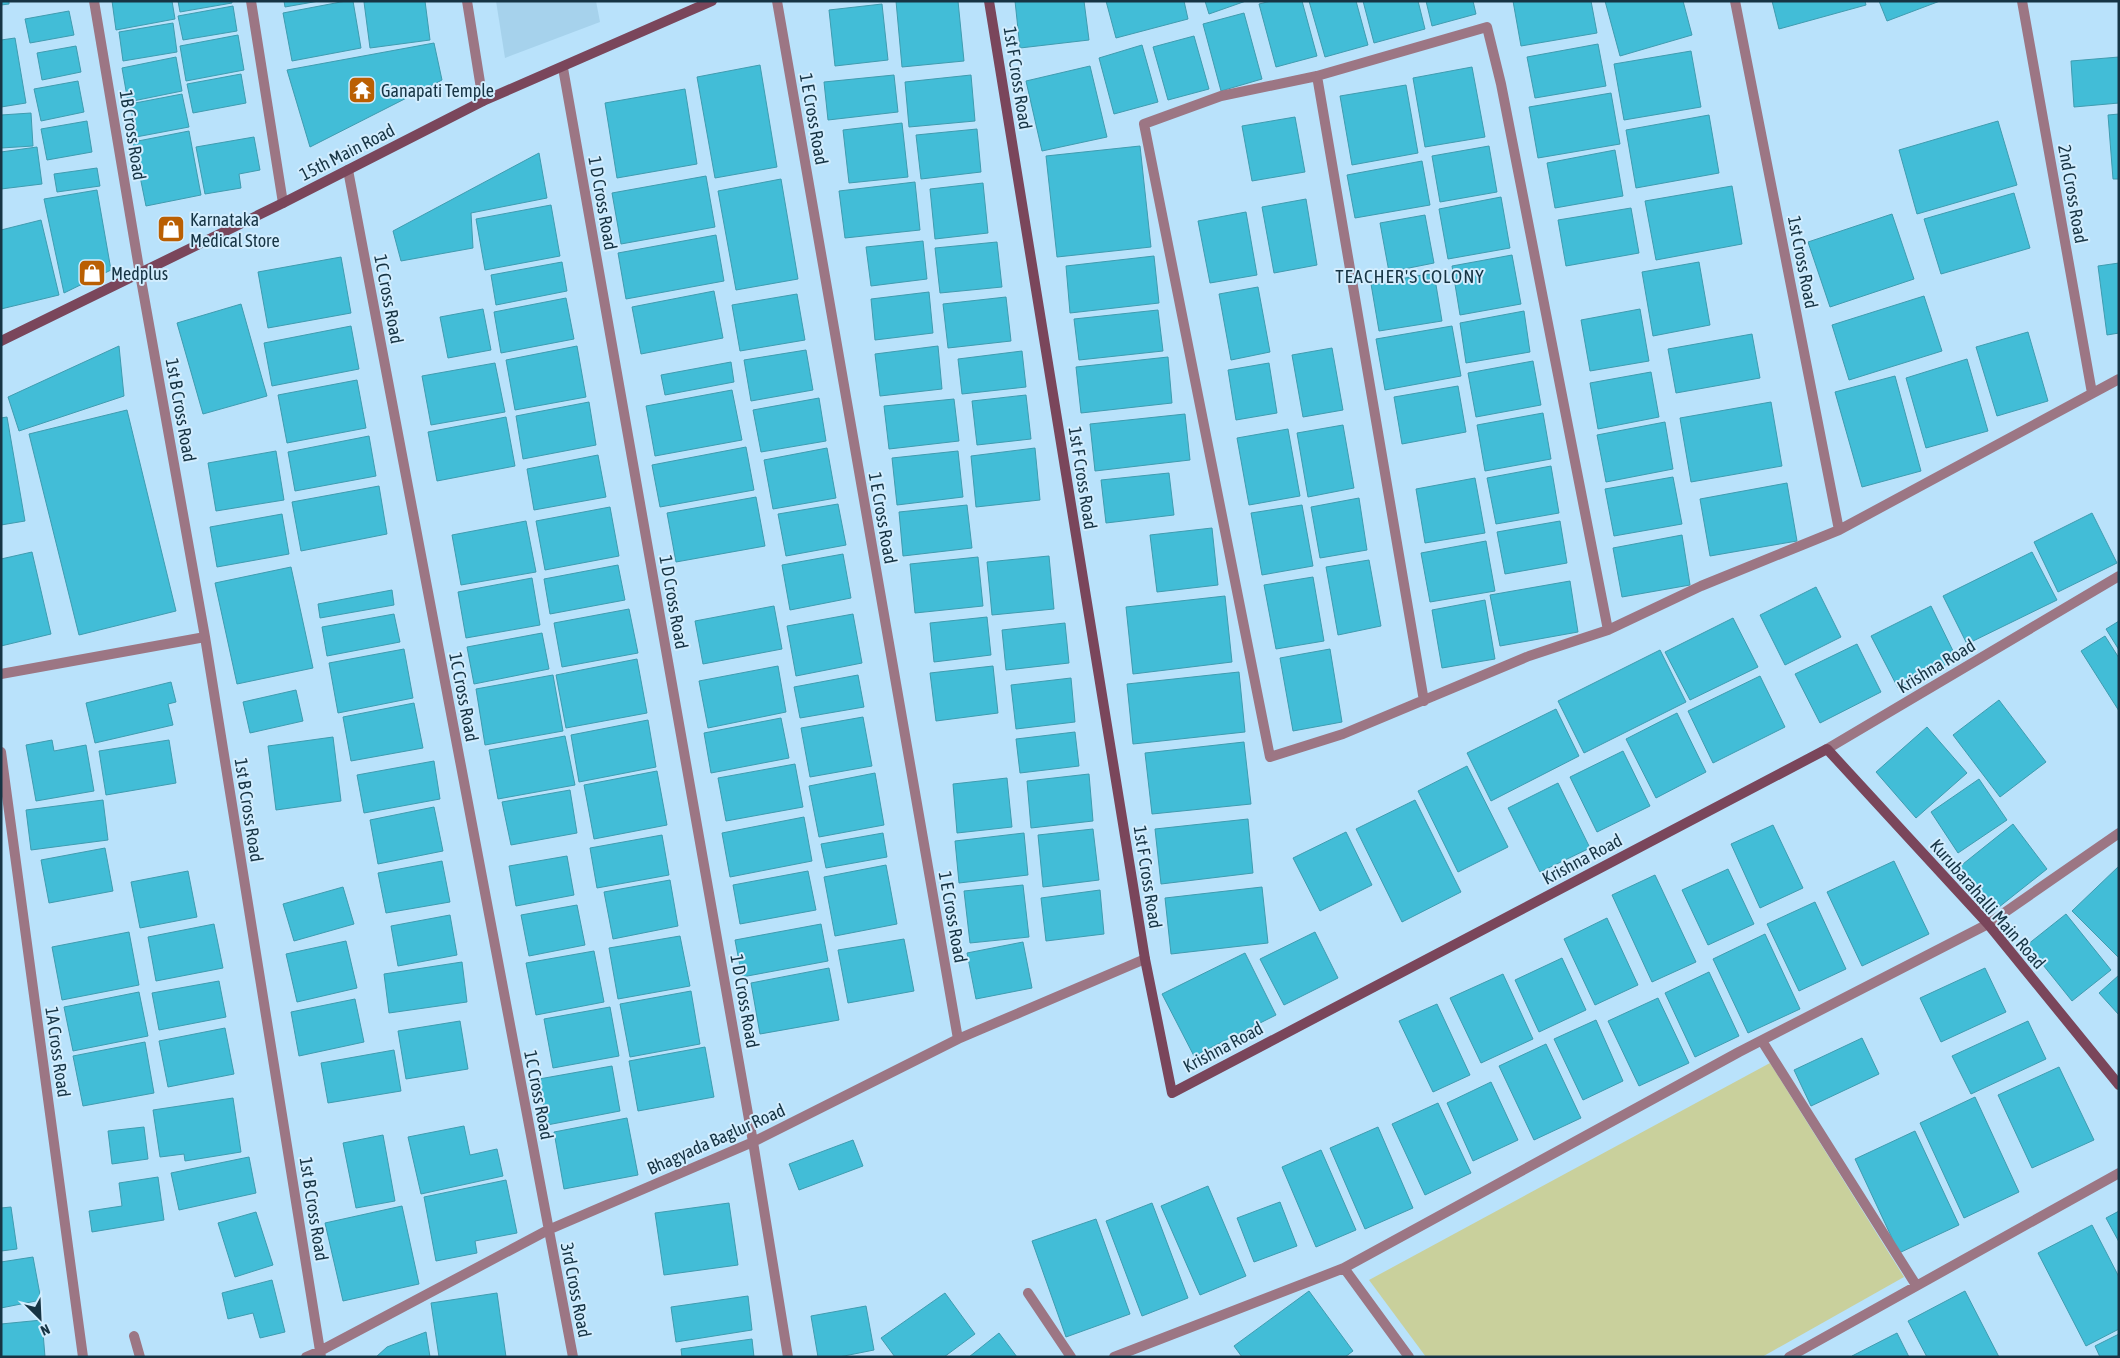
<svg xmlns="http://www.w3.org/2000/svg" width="2120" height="1358" viewBox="0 0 2120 1358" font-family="'Asap Condensed',sans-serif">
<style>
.built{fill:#a6d2ec}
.green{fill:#c9d09c}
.building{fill:#42bdd7;stroke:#3f9cb0}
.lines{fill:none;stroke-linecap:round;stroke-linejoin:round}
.lane{stroke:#9c7684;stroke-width:10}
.street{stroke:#9c7684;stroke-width:10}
.secondary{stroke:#7a465b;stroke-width:10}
.labels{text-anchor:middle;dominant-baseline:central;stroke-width:4;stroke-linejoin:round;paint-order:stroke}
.street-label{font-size:18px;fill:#163444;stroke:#d2edfe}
.poi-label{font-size:18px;fill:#163444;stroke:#d2edfe;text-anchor:start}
.neighbourhood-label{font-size:19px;letter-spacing:1px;fill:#163444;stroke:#d2edfe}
</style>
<rect width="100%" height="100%" fill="#b9e2fb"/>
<path class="built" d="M496,1H596L600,22L505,58Z"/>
<path class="green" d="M1770,1063L1904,1277L1762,1357H1426L1369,1280Z"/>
<path class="building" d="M1,1H9V4L1,5Z
M112,1H172L175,19L116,30Z
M178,1H232V3L180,12Z
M284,1H319L285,7Z
M346,1H353L361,48L292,61L283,13Z
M373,1H425L430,40L370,48L364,2Z
M896,1H958L964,61L902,67Z
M1015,1H1084L1089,40L1020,48Z
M1106,1H1184L1188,19L1116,38Z
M1205,1H1246L1209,14Z
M1271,1H1302L1317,56L1276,67L1259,4Z
M1309,1H1356L1368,45L1325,57Z
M1363,1H1418L1425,29L1374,43Z
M1426,1H1473L1476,14L1432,26Z
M1513,1H1591L1597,33L1521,46Z
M1605,1H1683L1692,35L1620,56Z
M1772,1H1865L1866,5L1779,29Z
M1879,1H1940L1887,21Z
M882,4L888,60L835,66L829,10Z
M233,6L237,31L183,40L178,16Z
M69,11L74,35L30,43L25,19Z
M1244,13L1262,79L1221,91L1203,24Z
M173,23L177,52L123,61L119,32Z
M238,35L244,70L186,81L180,46Z
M1194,36L1209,89L1168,100L1153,47Z
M15,38L26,103L1,107V40Z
M434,43L442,80L310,147L287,70Z
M1598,44L1606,86L1535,98L1527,57Z
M1142,45L1158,102L1114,114L1099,58Z
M76,46L81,72L42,80L37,53Z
M1691,51L1701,107L1624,120L1614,64Z
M176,57L182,91L128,102L122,68Z
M2119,57V103L2074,107L2071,61Z
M760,65L777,167L715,178L697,77Z
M1090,66L1107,137L1042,151L1026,81Z
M1472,67L1485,137L1425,147L1413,78Z
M241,74L246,103L193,113L187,84Z
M894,75L898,112L828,120L824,82Z
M971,75L975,121L909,127L905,82Z
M78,81L84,112L41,121L34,89Z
M1406,85L1418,153L1352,165L1340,96Z
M685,89L697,164L617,178L605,103Z
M1611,93L1620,144L1538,158L1529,107Z
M182,94L189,127L136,137L130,104Z
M31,113L33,146L1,148V115Z
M2119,114V179H2113L2108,115Z
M1709,115L1719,173L1636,188L1626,130Z
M1295,117L1305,172L1252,181L1242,126Z
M87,121L92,152L47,160L41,129Z
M1998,121L2017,185L1917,214L1899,150Z
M902,123L908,177L849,183L843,130Z
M977,129L981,172L921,179L916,135Z
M189,131L201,195L146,206L133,142Z
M254,137L260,170L239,174L241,188L205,194L196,147Z
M1140,146L1151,247L1057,257L1046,156Z
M1489,146L1497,192L1440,202L1432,156Z
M37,147L42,184L1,189V152Z
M1615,150L1623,196L1555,208L1547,163Z
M539,153L547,198L471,213L473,248L401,261L393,231Z
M1422,161L1430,205L1355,218L1347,175Z
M97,168L100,186L57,192L54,174Z
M706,176L715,227L621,244L612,193Z
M781,179L798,279L736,290L718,191Z
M915,182L920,230L845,238L839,191Z
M983,183L988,233L935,239L930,189Z
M1732,186L1742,244L1656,260L1645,201Z
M97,190L111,270L64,293L44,199Z
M2014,193L2030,248L1941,274L1924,219Z
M1501,197L1510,248L1448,259L1439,209Z
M1306,199L1317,265L1274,273L1262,207Z
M551,205L560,256L485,270L476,219Z
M1631,208L1639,253L1566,266L1558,220Z
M1246,212L1257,275L1210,283L1198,221Z
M1892,214L1914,279L1830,307L1808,242Z
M1425,215L1434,263L1389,272L1380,223Z
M41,220L59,295L1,309V230Z
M716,235L724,281L626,299L618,253Z
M923,241L927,279L871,286L866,247Z
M997,242L1002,287L940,293L935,248Z
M1512,255L1521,304L1460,315L1452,266Z
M1154,256L1159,303L1070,313L1066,266Z
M341,257L351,313L268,328L258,272Z
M562,262L567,291L496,305L491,275Z
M1699,262L1710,325L1653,336L1642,272Z
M2119,263V333L2107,335L2098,266Z
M1434,273L1442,321L1379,331L1371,284Z
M1258,287L1270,352L1231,360L1219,294Z
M714,291L723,338L641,354L632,307Z
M929,292L933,333L875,340L871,299Z
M797,294L805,340L740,351L732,305Z
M1924,296L1942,351L1849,380L1832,325Z
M1006,297L1011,341L948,348L943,304Z
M566,298L574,339L501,353L494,312Z
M241,304L267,396L203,414L177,323Z
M483,309L491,350L448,358L440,317Z
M1640,309L1649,361L1590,371L1581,320Z
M1158,310L1163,351L1079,360L1074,319Z
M1524,311L1530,352L1466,363L1460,323Z
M351,326L359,369L272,386L264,343Z
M1452,326L1461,376L1385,390L1376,339Z
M2028,332L2048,401L1997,416L1976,347Z
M1752,334L1760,378L1676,393L1668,349Z
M119,346L124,396L19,431L8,397Z
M577,346L586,397L515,410L506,360Z
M938,346L942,389L880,396L875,354Z
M1332,348L1343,410L1303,417L1292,355Z
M806,350L813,390L751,401L744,360Z
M1022,351L1026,387L962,394L958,359Z
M1168,357L1172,403L1081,413L1076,367Z
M1967,359L1988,431L1926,448L1906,378Z
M1533,361L1541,405L1476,417L1468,373Z
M731,362L734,382L665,395L661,375Z
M495,363L505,412L431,425L422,376Z
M1269,363L1277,413L1236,420L1228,370Z
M1651,372L1659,417L1598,429L1590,383Z
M1895,376L1921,471L1862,487L1835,392Z
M357,380L366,428L287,443L278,395Z
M1458,386L1466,432L1402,444L1394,397Z
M732,390L742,440L655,456L646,406Z
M1026,395L1031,439L977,445L972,401Z
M819,398L826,441L761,452L753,410Z
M954,399L959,441L889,449L884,406Z
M589,402L596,445L523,459L516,416Z
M1771,402L1782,466L1691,482L1680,418Z
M127,410L176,611L79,635L29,434Z
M1543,413L1551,459L1485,471L1477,425Z
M1185,414L1190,460L1095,471L1090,424Z
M7,417L25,521L1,525V418Z
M506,417L515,466L437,481L428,432Z
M1665,422L1673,469L1606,482L1597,435Z
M1343,425L1354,488L1308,497L1297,433Z
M1288,429L1300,496L1249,505L1237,438Z
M369,436L376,476L295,491L288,452Z
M746,447L754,490L660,507L652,465Z
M827,448L836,498L773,509L764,460Z
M1035,448L1040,500L976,507L971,456Z
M276,451L284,500L216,511L208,463Z
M958,451L963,497L897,505L892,458Z
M598,455L606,497L534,510L527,469Z
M1551,466L1559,513L1496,524L1487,478Z
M1169,473L1174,515L1106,523L1101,480Z
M1673,477L1682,524L1614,536L1605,489Z
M1475,478L1485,533L1425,543L1416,489Z
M1787,483L1797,541L1710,556L1700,499Z
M379,486L387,534L301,551L292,502Z
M756,497L765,546L676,562L667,513Z
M1359,498L1367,550L1320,558L1311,507Z
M838,504L846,545L786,556L778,514Z
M967,505L972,548L903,556L899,512Z
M1302,505L1313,566L1262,575L1251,513Z
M610,507L619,556L545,570L536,521Z
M2092,513L2117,563L2058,592L2034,542Z
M282,514L289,554L217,567L210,527Z
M526,521L536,572L461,585L452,535Z
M1560,521L1567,563L1505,574L1497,532Z
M1212,528L1218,585L1157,592L1150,535Z
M1682,535L1690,585L1622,597L1613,548Z
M1486,541L1495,591L1430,602L1421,553Z
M32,552L51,634L1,646V559Z
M2032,552L2057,600L1967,644L1943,596Z
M843,554L851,598L790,610L782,565Z
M1049,556L1054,609L992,615L987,562Z
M978,557L983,606L915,613L910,564Z
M1369,560L1381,626L1338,635L1326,567Z
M618,565L625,600L550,614L544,579Z
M291,567L313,668L237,684L215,583Z
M1313,577L1324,641L1276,649L1264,585Z
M532,578L540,625L466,638L458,592Z
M1570,581L1578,632L1500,646L1490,595Z
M1816,587L1841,637L1785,665L1760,615Z
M392,590L394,605L320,618L318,604Z
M1225,596L1232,662L1133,674L1126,607Z
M1485,600L1495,659L1442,668L1432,610Z
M774,606L782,649L703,664L695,621Z
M1931,606L1957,659L1898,688L1871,636Z
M629,609L638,653L562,667L554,623Z
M394,614L400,642L327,656L322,627Z
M853,614L862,663L796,676L787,626Z
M987,617L991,655L934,662L930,623Z
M1733,618L1758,667L1690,700L1665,652Z
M2119,621V650L2106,629Z
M1065,623L1069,663L1006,670L1002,630Z
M542,633L549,669L474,684L467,647Z
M2105,636L2119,658V711L2081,651Z
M1857,644L1881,692L1820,723L1795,674Z
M404,649L413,698L338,713L329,663Z
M1330,649L1342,722L1293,731L1280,658Z
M1660,650L1686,702L1584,753L1558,701Z
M637,659L647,713L566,728L556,675Z
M778,666L786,712L708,728L699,681Z
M993,666L998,713L936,721L930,673Z
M1239,672L1245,732L1133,744L1127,684Z
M553,675L563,731L485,745L476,689Z
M858,675L864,707L800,718L794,687Z
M1760,676L1785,727L1713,763L1688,711Z
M1071,678L1075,722L1016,729L1011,685Z
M171,682L176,702L168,704L173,725L95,743L86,703Z
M296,690L303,721L250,733L243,702Z
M1999,700L2046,762L2000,797L1953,735Z
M414,703L423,748L351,761L343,717Z
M1556,709L1579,756L1491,801L1467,753Z
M1677,713L1706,772L1656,798L1626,739Z
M863,717L872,766L810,777L801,728Z
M781,718L789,758L711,773L704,733Z
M648,720L656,767L579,782L571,735Z
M1927,727L1967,773L1916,818L1876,772Z
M1075,732L1079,766L1020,773L1016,739Z
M565,736L575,785L498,799L489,750Z
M333,737L341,801L276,810L268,746Z
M52,740L54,751L86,745L94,791L36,801L26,745Z
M169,740L176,783L106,795L99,751Z
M1244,742L1251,804L1152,814L1145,753Z
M1623,751L1650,806L1597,832L1570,777Z
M434,761L440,799L364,813L357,775Z
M795,764L803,807L726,821L718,778Z
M1467,766L1508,847L1458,872L1418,791Z
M657,771L667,825L594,839L584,785Z
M875,773L884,825L819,837L809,786Z
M1089,774L1093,821L1031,828L1027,781Z
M1007,778L1012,827L957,833L953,784Z
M1979,779L2007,820L1958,853L1931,812Z
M1558,783L1590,848L1540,872L1508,808Z
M570,790L577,833L511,845L502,802Z
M103,800L108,840L31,850L26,810Z
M1415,800L1461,892L1402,922L1356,829Z
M434,807L443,851L378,864L370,820Z
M804,817L812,861L730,877L722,833Z
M1248,819L1253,873L1161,884L1155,829Z
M2013,824L2047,869L1994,911L1958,868Z
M1773,825L1803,888L1760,908L1731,844Z
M1093,829L1099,880L1043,887L1038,835Z
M1346,832L1372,885L1320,911L1293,858Z
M883,833L887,857L826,868L821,844Z
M1024,833L1028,875L959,883L955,841Z
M662,835L669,875L597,888L590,848Z
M105,848L113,891L49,903L41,860Z
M567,856L574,895L516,906L509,866Z
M442,861L450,902L386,913L378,873Z
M1894,861L1929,934L1862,966L1827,892Z
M886,865L897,924L835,936L824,877Z
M2119,866V958L2072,911Z
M1728,869L1754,924L1708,945L1682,890Z
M188,871L197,917L140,928L131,882Z
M808,871L816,910L740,924L733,885Z
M1655,875L1696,962L1652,982L1612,895Z
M670,880L678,926L613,939L604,892Z
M1023,885L1029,937L970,943L964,891Z
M343,887L354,924L294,941L283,904Z
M1262,887L1268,943L1171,954L1165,898Z
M1100,890L1104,934L1046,941L1041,898Z
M1815,902L1846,969L1799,991L1767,924Z
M577,905L585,945L529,956L521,915Z
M2066,914L2111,970L2072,1001L2027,945Z
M450,915L457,955L398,966L391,926Z
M1607,918L1638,985L1595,1005L1564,939Z
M214,924L223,968L156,981L148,937Z
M821,924L828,961L742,977L735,940Z
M129,932L139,985L62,1000L52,947Z
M1315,932L1338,978L1284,1005L1260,959Z
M1765,934L1800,1009L1748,1033L1713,959Z
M680,936L690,986L618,999L609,948Z
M904,939L914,991L848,1003L838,950Z
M346,941L357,988L297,1002L286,954Z
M1023,942L1032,988L976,999L967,953Z
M594,951L604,1002L536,1015L526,963Z
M1245,953L1276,1015L1194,1056L1162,994Z
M1562,958L1586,1010L1539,1032L1515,980Z
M462,962L467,1002L389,1013L384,974Z
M829,968L839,1020L760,1034L751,983Z
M1985,968L2006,1012L1941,1042L1920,998Z
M1709,972L1739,1036L1695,1057L1665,993Z
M1503,974L1533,1039L1481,1063L1450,998Z
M2119,975V1015L2099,993Z
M219,981L226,1017L159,1030L152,993Z
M691,991L700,1044L630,1057L620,1004Z
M139,992L148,1036L73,1051L64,1007Z
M1658,998L1689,1063L1639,1086L1608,1021Z
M355,999L364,1042L299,1056L291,1012Z
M1437,1004L1470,1075L1433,1092L1399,1021Z
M610,1007L619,1056L553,1068L544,1019Z
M1596,1020L1623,1081L1583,1100L1554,1039Z
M460,1021L468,1069L406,1079L398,1031Z
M2028,1021L2046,1059L1971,1094L1952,1056Z
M225,1028L234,1074L168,1087L159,1041Z
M1862,1038L1879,1074L1811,1106L1794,1070Z
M145,1042L154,1093L83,1106L73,1056Z
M1546,1044L1581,1118L1534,1140L1499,1066Z
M705,1047L714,1097L638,1111L629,1061Z
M394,1050L401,1091L328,1103L321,1063Z
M612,1066L620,1111L547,1125L539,1079Z
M2059,1067L2094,1140L2032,1168L1998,1095Z
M1491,1082L1518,1140L1473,1161L1447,1103Z
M1975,1097L2019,1192L1964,1218L1920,1123Z
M233,1098L241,1152L185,1161L184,1154L160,1157L153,1110Z
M1438,1103L1471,1173L1425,1195L1392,1124Z
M627,1118L638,1175L564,1189L554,1132Z
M464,1126L470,1155L497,1149L503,1176L421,1194L408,1137Z
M144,1127L148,1159L112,1164L108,1131Z
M1378,1127L1413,1208L1365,1229L1330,1148Z
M1915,1131L1959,1225L1899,1253L1855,1159Z
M383,1135L395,1201L356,1208L343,1143Z
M853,1140L863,1166L799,1190L789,1164Z
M1321,1150L1356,1230L1316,1247L1282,1167Z
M249,1157L256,1193L179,1210L171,1173Z
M158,1177L164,1220L92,1232L89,1211L122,1206L119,1183Z
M506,1180L517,1233L475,1241L477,1253L436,1261L424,1197Z
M1208,1186L1246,1276L1200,1295L1161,1206Z
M1280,1202L1297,1246L1254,1262L1237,1218Z
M729,1203L738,1265L664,1275L655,1213Z
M1152,1203L1188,1298L1142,1316L1106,1221Z
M402,1206L419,1284L343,1301L325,1223Z
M11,1207L17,1249L1,1251V1208Z
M2119,1211V1242L2106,1218Z
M256,1212L273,1265L235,1277L218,1223Z
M1096,1219L1130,1314L1066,1337L1032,1241Z
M2092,1225L2119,1277V1329L2086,1346L2038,1253Z
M33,1257L41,1300L1,1308V1262Z
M272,1280L285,1332L260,1338L253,1313L228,1319L222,1293Z
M1309,1291L1353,1351L1345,1357H1242L1234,1346Z
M1965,1291L1999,1357H1927L1908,1321Z
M497,1293L506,1357H439L431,1303Z
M945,1293L975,1334L944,1357H895L881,1338Z
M748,1296L752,1330L676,1342L671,1307Z
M866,1306L874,1350L839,1357H818L811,1316Z
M42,1320L45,1357H1V1324Z
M426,1332L430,1357H376L387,1347Z
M999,1333L1017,1357H969Z
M1897,1333L1909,1357H1852V1356Z
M2119,1334V1357H2100L2095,1346Z
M752,1339L754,1357H682L681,1349Z"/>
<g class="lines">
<path class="lane" d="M134,1336L140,1357"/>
<path class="street" d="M94,1L140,274L205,637L321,1357
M251,1L283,203
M467,1L483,101
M777,1L958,1039
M1735,1L1839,530
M2022,1L2092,393
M563,68L753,1142L788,1357
M1317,76L1424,701
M348,170L573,1357
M1608,630L1501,84L1487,27L1317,76L1221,96L1144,124L1270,757L1343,734L1529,656L1608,630L1701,586L1839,530L2119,379
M1,674L205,637
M1827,749L2119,576
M1,752L83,1357
M1762,1041L1916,1285
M1344,1268L1409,1357
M1028,1293L1071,1357
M306,1357L320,1351L548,1230L753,1142L958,1039L1145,959
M1114,1357L1344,1268L1739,1052L1988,924L2119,833
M1789,1357L2119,1173"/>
<path class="secondary" d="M989,1L1145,959L1172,1093L1827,749L1988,924L2119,1085
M1,341L283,203L483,101L712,1"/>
</g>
<defs>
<g id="temple-square" transform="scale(1.4375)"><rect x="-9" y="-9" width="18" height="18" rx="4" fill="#ba5f02" stroke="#d2edfe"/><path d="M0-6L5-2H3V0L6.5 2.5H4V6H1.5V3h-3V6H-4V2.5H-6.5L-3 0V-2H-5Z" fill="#fff"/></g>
<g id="shop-square" transform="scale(1.4375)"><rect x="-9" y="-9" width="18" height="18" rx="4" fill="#ba5f02" stroke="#d2edfe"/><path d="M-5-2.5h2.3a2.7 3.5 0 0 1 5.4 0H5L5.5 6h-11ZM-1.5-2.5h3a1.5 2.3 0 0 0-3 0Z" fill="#fff"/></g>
</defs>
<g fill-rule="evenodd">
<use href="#temple-square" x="362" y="90"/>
<use href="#shop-square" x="171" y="229"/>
<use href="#shop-square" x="92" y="273"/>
</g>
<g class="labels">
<g class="street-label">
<text transform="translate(1018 78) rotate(81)">1st F Cross Road</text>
<text transform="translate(814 119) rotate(80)">1 E Cross Road</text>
<text transform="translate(133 135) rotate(81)">1B Cross Road</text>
<text transform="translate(347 152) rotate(-27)">15th Main Road</text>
<text transform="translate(2073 194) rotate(80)">2nd Cross Road</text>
<text transform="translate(603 203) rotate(80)">1 D Cross Road</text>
<text transform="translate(1803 262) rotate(79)">1st Cross Road</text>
<text transform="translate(389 299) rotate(79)">1C Cross Road</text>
<text transform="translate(181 410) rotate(80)">1st B Cross Road</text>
<text transform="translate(1083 478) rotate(81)">1st F Cross Road</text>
<text transform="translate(883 518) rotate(80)">1 E Cross Road</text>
<text transform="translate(674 602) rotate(80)">1 D Cross Road</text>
<text transform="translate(1936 666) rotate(-31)">Krishna Road</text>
<text transform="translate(464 697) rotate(79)">1C Cross Road</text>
<text transform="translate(249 810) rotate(81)">1st B Cross Road</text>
<text transform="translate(1582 859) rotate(-28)">Krishna Road</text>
<text transform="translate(1148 877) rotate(81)">1st F Cross Road</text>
<text transform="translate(1988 904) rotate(49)">Kurubarahalli Main Road</text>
<text transform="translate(953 917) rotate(80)">1 E Cross Road</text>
<text transform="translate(745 1001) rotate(80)">1 D Cross Road</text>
<text transform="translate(1223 1047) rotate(-28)">Krishna Road</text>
<text transform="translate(58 1052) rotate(82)">1A Cross Road</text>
<text transform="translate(539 1095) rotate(79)">1C Cross Road</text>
<text transform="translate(716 1139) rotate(-24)">Bhagyada Baglur Road</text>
<text transform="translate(314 1209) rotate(81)">1st B Cross Road</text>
<text transform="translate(576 1290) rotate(79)">3rd Cross Road</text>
</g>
<g class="poi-label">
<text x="381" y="90">Ganapati Temple</text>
<text x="190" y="219">Karnataka<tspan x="190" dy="21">Medical Store</tspan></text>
<text x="111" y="273">Medplus</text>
</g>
<g class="neighbourhood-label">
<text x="1410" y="276">TEACHER'S COLONY</text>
</g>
</g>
<rect width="2120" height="1358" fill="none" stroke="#163444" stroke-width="5"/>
<g transform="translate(40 1318) rotate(156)" stroke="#d2edfe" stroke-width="4" paint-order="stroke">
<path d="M0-4L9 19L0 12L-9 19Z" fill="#163444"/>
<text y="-8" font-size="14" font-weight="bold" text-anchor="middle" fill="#163444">N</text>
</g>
</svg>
